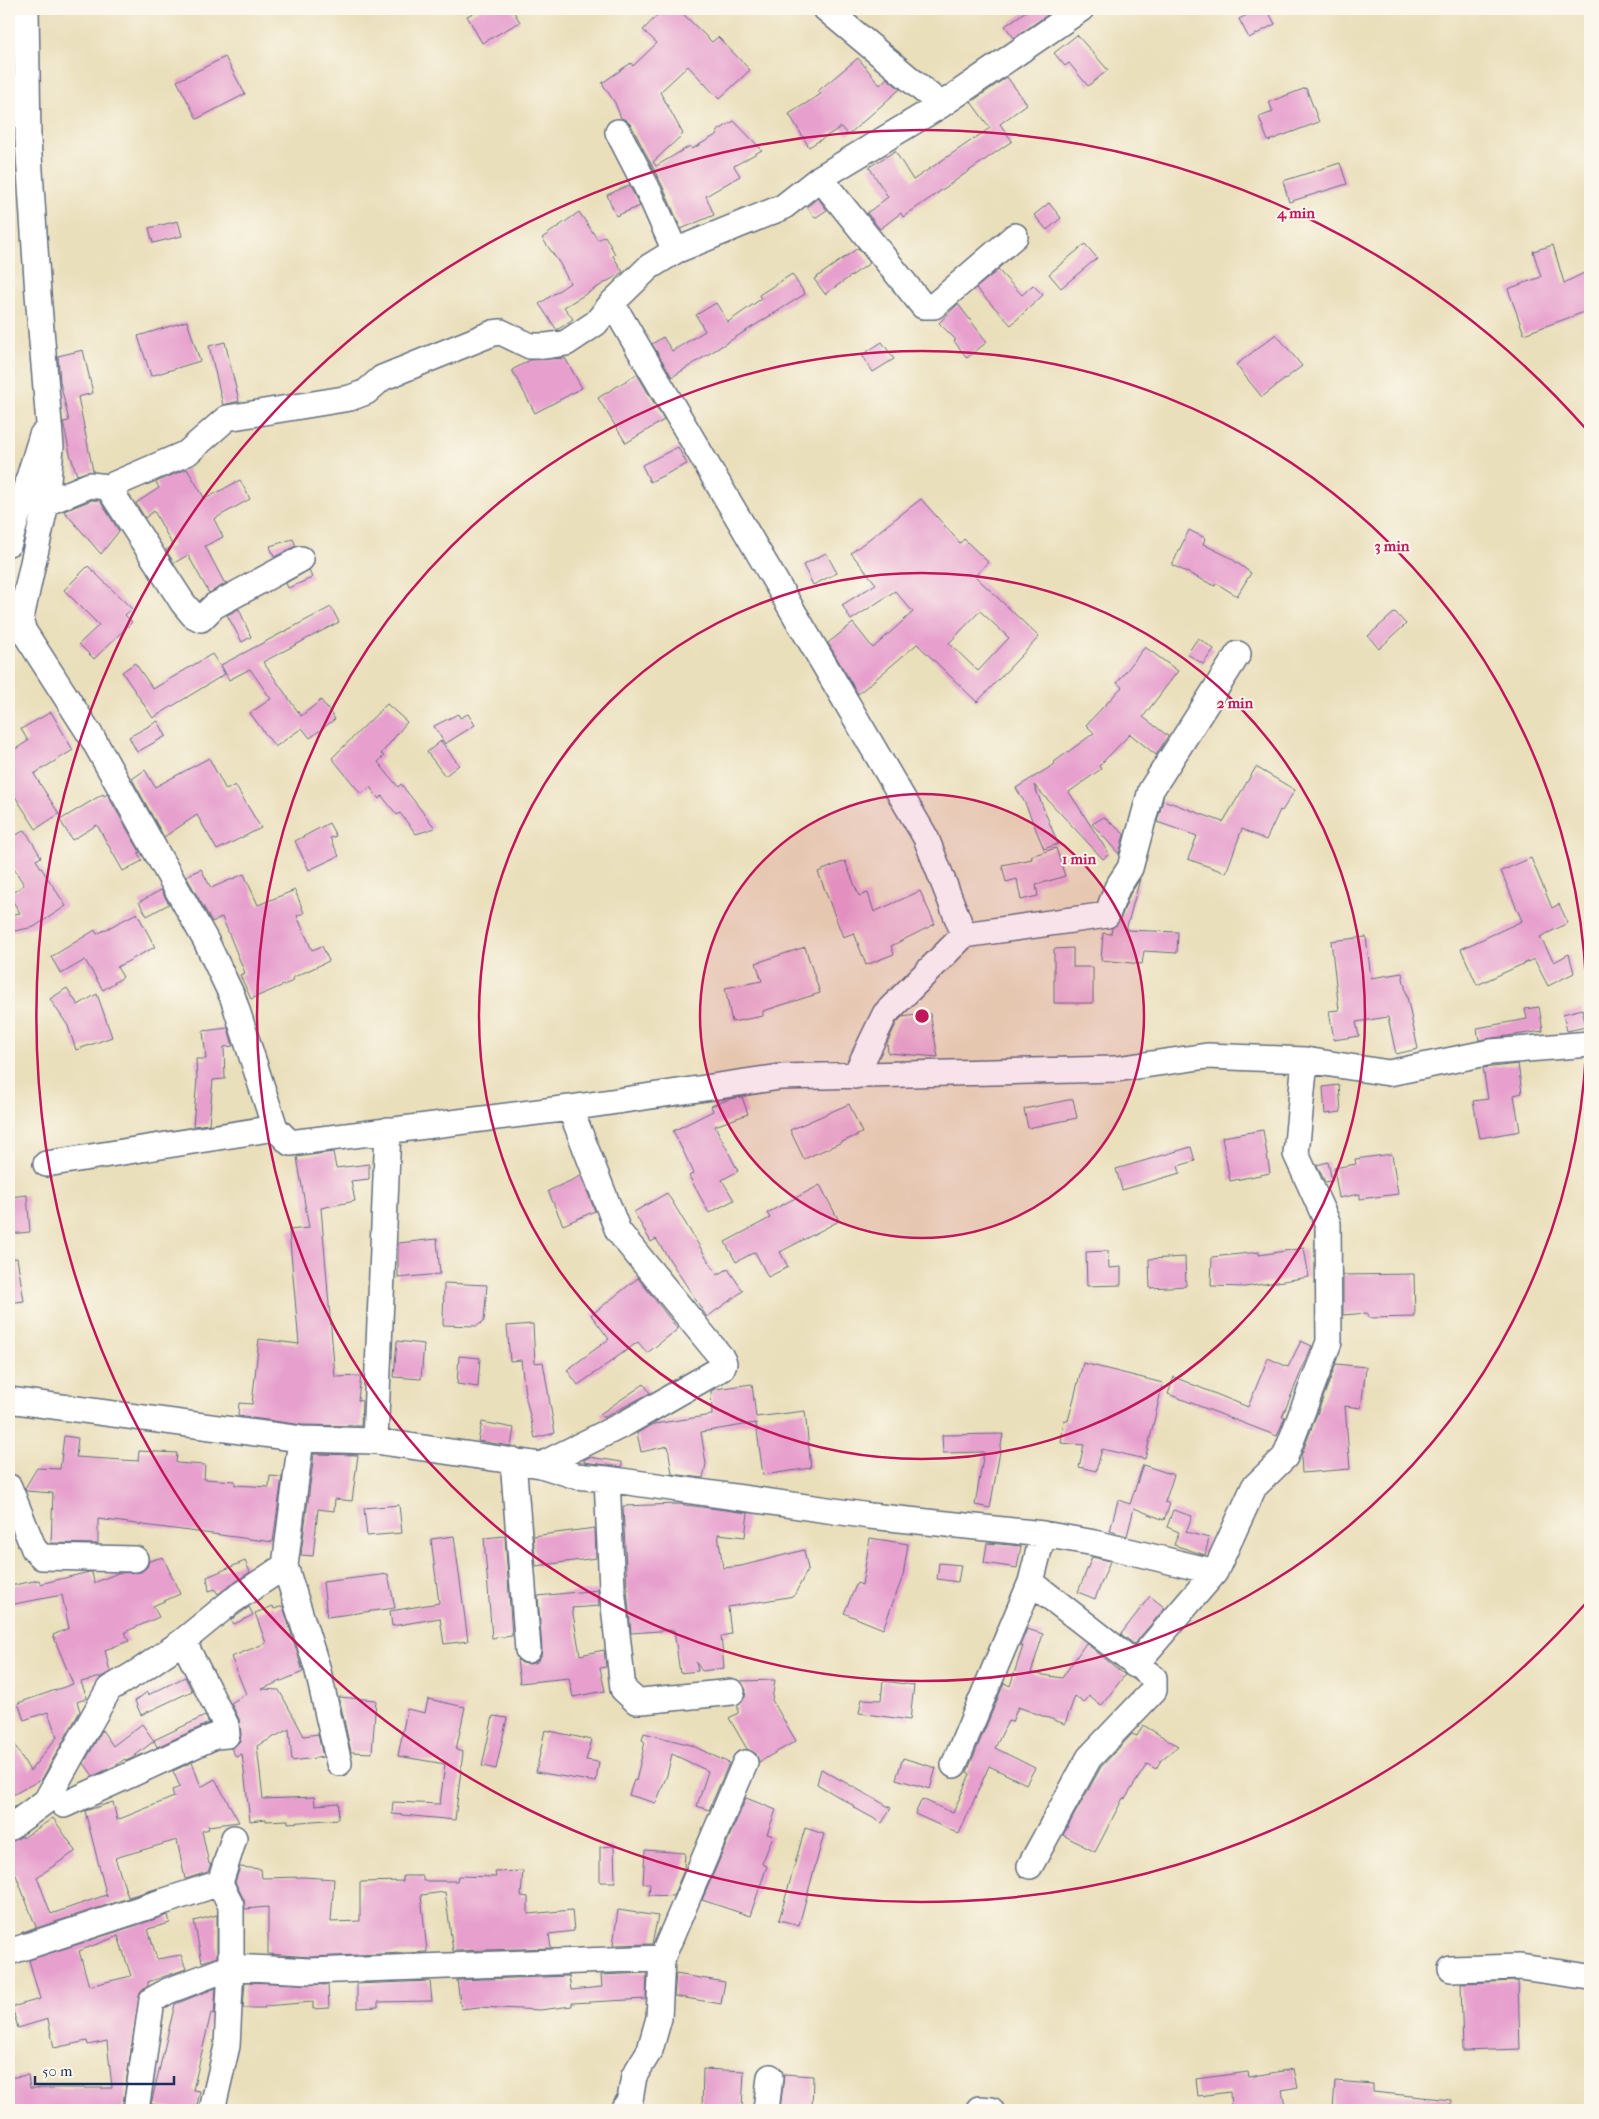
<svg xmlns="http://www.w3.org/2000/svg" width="1599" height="2119" viewBox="0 0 1599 2119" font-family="'IM FELL French Canon',serif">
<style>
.building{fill:#e7a0ce;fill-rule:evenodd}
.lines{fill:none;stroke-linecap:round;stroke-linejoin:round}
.minor-casing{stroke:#636d7f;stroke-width:28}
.minor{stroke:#fff;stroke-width:25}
.ring{fill:none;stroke:#c2185b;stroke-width:2.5}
.centre{fill:#c2185b;stroke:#fbf7ec;stroke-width:2.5}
.ring-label{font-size:15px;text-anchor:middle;font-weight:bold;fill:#c2185b;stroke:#fbf7ec;stroke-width:4;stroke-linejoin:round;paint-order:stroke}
</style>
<rect width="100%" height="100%" fill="#fbf7ec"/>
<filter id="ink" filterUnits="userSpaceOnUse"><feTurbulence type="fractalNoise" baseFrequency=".02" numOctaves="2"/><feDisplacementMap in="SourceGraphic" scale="10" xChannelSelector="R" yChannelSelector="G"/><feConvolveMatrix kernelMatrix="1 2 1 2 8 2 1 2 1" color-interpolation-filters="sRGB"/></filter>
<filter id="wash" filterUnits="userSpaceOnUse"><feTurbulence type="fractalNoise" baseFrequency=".0096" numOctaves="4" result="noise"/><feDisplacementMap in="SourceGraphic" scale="20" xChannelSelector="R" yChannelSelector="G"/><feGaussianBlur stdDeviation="1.12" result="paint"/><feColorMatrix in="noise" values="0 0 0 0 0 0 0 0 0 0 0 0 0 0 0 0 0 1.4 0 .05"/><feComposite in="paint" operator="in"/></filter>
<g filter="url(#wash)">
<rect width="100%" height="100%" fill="#eadfbb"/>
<g id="blocks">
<path class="building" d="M481,9H512L520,22L482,43L467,16Z
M663,9H678L712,42L718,37L750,70L719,99L688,66L660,92L683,134L653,162L656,166L690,146L692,149L718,134L717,131L734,121L762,150L734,166L740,176L706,196L714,215L681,229L662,185L631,125L626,120L621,118L615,103L602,83L631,63L633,66L657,43L643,30Z
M1029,9H1056L1014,38L1005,26Z
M1258,9H1267L1275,24L1249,38L1239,19Z
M1077,35L1108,70L1088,86L1069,63L1065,66L1054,53Z
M225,57L245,94L197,119L177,81Z
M858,58L880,85L887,78L900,89L848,135L841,127L809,147L789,114L821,94L818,91Z
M1007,77L1027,104L1000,124L1012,141L903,217L901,213L880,229L867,213L888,197L869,167L895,151L913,180L990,128L971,102Z
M1306,88L1319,122L1268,141L1259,117L1273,112L1269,102Z
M1340,163L1347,184L1289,202L1283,181Z
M629,185L640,206L616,216L607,195Z
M818,198L827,210L815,218L807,207Z
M1049,203L1061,218L1047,230L1034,215Z
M579,212L598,240L605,236L615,254L613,256L623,272L564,307L573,319L557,330L539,304L570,283L560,264L542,238Z
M178,221L182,236L153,243L149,228Z
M1085,244L1097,258L1061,288L1049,274Z
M1553,245L1564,283L1590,270V310L1524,334L1508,289L1541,277L1533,251Z
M858,248L870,263L825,294L814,279Z
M998,270L1022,295L1033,285L1043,295L1011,325L976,288Z
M792,274L805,294L672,377L652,344L663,337L672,351L705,331L696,315L716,303L728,322L761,299L759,295Z
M958,304L987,342L967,358L954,341L956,340L939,323Z
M187,321L200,361L151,376L138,336Z
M1276,334L1302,366L1262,397L1236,365Z
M225,342L239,401L223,405L209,346Z
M882,342L894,359L873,372L862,355Z
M83,350L93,393L78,397L93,471L77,475L70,454L64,426L63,422L69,421L60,382L58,356Z
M565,358L582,388L535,413L512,370L530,360Z
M637,374L664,420L626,443L598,398Z
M678,447L687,464L650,482L642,465Z
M187,469L205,499L240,480L250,499L214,519L223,537L205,546L224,582L227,583L209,593L188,555L174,563L166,550L173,546L154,511L145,518L136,503L159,488L156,482Z
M921,499L960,543L964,539L988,562L975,576L1039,637L977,702L917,644L858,694L828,643L853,623L873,648L913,612L895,591L851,620L842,605L876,584L851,553ZM980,611L1009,638L978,671L949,643Z
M92,500L100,501L119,531L101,554L64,511Z
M1189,530L1205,538L1203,544L1229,557L1251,573L1237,596L1216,583L1215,586L1172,565Z
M293,539L296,546L274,557L270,546Z
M826,553L837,573L813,585L803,565Z
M88,566L132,609L125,615L132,622L94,659L79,644L99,625L64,590Z
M309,570L312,578L288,588L286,583Z
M331,607L339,622L263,662L301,716L321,700L335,719L310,738L302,728L275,747L250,713L271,699L250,669L229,680L221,665Z
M239,609L251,637L242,642L227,615Z
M1395,612L1406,624L1379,649L1368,636Z
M1198,638L1214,649L1203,664L1187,654Z
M1145,647L1178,671L1143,717L1168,736L1156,755L1130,734L1099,766L1101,769L1069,792L1109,854L1103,859L1034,785L1058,844L1044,849L1025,803L1016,788L1055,764L1054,762L1094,733L1086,725L1122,687L1117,683Z
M212,654L225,674L153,718L122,672L135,663L153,689Z
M387,704L407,722L381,754L384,756L378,762L398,787L401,784L435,828L416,834L400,813L397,815L382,796L379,799L370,787L361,794L332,758Z
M51,712L73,750L34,774L59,814L36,829L9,787V753L28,741L21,729Z
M458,714L460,718L468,714L475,725L445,744L434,726Z
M158,721L166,736L137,752L129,737Z
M441,741L459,765L445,776L427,752Z
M209,758L226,790L235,785L261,828L217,850L197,815L164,837L132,779L145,770L155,787Z
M1256,767L1295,790L1282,811L1280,810L1266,840L1242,829L1226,873L1188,859L1197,836L1157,822L1163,800L1223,822Z
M103,794L104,796L107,794L140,852L138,853L142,861L123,871L97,825L72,840L60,820Z
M1104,817L1124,834L1119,854L1092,824Z
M329,823L336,836L330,838L339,856L309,870L295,841Z
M25,830L41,857L36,860L66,906L34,927L9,932V915L20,913L9,895L24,885L9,860V839Z
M1056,848L1065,876L1036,885L1038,896L1021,900L1017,879L1006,882L1002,865L1032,859L1031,856Z
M1531,858L1552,908L1559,904L1568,923L1540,937L1554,962L1569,954L1574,973L1548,986L1534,959L1477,985L1461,949L1522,921L1501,871Z
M845,861L859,896L868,893L874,912L920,891L935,924L891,946L894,954L866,965L854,933L843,937L818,872Z
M201,869L211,888L244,874L258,905L295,890L304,913L297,916L312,950L322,946L329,961L292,978L293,981L251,999L240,975L245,973L222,917L212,922L186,876Z
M1140,879L1126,930L1178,932L1177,953L1144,951L1142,964L1101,960L1103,933L1111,934L1112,928L1120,920L1130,894Z
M161,890L169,904L147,916L139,902Z
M137,913L155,947L117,967L123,977L103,990L85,960L61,974L51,957L95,930L97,934Z
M1366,937L1371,978L1402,973L1418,1049L1396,1054L1388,1017L1356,1022L1359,1036L1334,1040L1329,1011L1339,1010L1331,941Z
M805,947L820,993L763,1011V1016L732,1022L725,988L762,981L756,963Z
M1073,948V967H1093V1003H1054V949Z
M67,988L78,1005L97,994L112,1037L76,1050L68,1026L50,999Z
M1539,1007L1543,1031L1479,1040L1477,1028L1527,1019L1525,1009Z
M1582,1009L1586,1027L1567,1031L1563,1014Z
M930,1013L938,1057L888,1053L887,1043L897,1022L902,1017Z
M228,1028L233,1046L224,1047L225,1079L213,1080L209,1124L193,1126L197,1079L196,1059H206L203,1031Z
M1518,1064L1522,1093L1514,1095L1520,1131L1480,1138L1473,1101L1488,1099L1483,1068Z
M1339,1085L1341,1112L1325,1114L1323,1087Z
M742,1097L748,1114L715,1126L738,1171L722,1180L734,1200L709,1213L689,1176L694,1173L673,1131L713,1111L711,1106L730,1099Z
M1073,1099L1077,1118L1028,1128L1024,1109Z
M849,1104L862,1133L804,1159L790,1130Z
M1263,1130L1270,1173L1230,1181L1222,1137Z
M1191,1147L1195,1161L1178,1166L1180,1173L1122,1190L1116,1169Z
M333,1152L336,1168L369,1164V1179L351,1181L355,1201L321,1208L335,1377L361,1376L358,1400L362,1401L361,1426L302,1425L238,1416L239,1403L252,1404L259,1339L299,1344L289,1230L309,1228L297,1157Z
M1392,1154L1398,1194L1360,1199V1194L1339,1198L1334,1168L1356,1164L1355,1159Z
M1328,1162L1332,1181L1325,1182L1317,1165Z
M581,1176L595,1211L563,1225L548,1191Z
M820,1185L839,1221L780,1252L788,1267L768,1277L755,1252L736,1262L725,1242L770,1218L767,1213Z
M667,1193L717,1275L728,1269L743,1291L707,1317L656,1239L651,1242L634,1212Z
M27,1195L30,1232L9,1234V1197Z
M437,1239L440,1274L398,1278V1243Z
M1304,1248L1309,1277L1245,1287L1211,1286L1212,1257L1259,1252V1255Z
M1108,1251L1109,1268L1121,1267V1285L1087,1286L1086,1252Z
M1185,1257L1186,1286L1150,1288L1149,1259Z
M17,1258L24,1301L9,1303V1259Z
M1414,1274L1415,1317L1368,1318L1367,1313L1343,1315V1275Z
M638,1278L678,1329L647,1353L638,1342L578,1385L567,1370L609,1339L591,1315Z
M444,1283L487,1285L484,1321L477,1326L443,1325Z
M533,1324L535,1363L543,1362L555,1433L535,1438L525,1394L521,1360L510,1361L507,1326Z
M397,1341L424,1344L421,1379L394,1377Z
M1301,1341L1312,1346L1282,1417H1285L1277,1436L1168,1394L1174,1377L1248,1407L1268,1358L1288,1367Z
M459,1356L480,1358L478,1387L457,1384Z
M1083,1363L1163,1383L1145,1459L1102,1449L1096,1471L1079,1467L1084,1445L1061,1443L1064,1420L1068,1421Z
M1336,1364L1366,1367L1361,1408L1345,1406L1350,1469L1302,1473L1301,1456Z
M644,1384L650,1393L603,1418L600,1414Z
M752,1384L756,1417L805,1411L811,1468L763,1475L756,1423L701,1432L706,1464L703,1478L672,1474L668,1446L641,1452L637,1433L654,1424L712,1415L711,1391L715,1389Z
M482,1422L514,1428L511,1446L478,1441Z
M1003,1434L990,1508L975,1505L984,1452L943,1453L942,1435Z
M64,1436L78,1438L76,1457L138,1461L139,1451L177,1453L176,1463L205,1465L204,1479L235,1481V1485L269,1487L270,1476L282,1477L273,1542L98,1519V1544L51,1543L53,1493L26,1491L25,1488L37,1468L60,1469Z
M314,1454L358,1455L352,1501L335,1499L334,1511L318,1509L313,1556L301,1555Z
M589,1457L622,1462V1467L584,1462V1460Z
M1143,1465L1174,1475L1165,1502L1170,1504L1164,1520L1134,1508L1127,1536L1110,1531L1118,1500L1130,1504Z
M678,1504L748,1513L745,1537L718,1534L723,1568L741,1566L804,1550L808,1569L794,1596L728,1607L731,1634L721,1636L724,1668L702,1671L696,1662L698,1671L680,1673L674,1630L631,1633L627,1589L623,1506Z
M399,1505L402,1533L367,1536L364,1508Z
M1173,1510L1192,1516L1186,1532L1209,1538L1205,1555L1174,1545L1179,1532L1167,1527Z
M595,1528L596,1558L536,1566L533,1536Z
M454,1536L468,1641L444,1644L440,1618L392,1626L390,1611L439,1603L431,1539Z
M505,1536L512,1636L492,1638L484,1538Z
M870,1538L908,1544L903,1576L883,1629L844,1613L857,1583L862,1585Z
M987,1543L1021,1546L1017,1568L984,1563Z
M163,1557L180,1594L153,1606L159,1617L125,1632L129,1641L105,1650L110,1672L101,1677L81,1682L87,1698L77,1702L80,1711L42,1779L9,1797V1735L30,1771L57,1737L48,1712L24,1720L18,1703L73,1684L53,1635L69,1628L62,1595L9,1605V1586L39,1580L40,1584L89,1572H92L94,1583L118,1573L141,1572L147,1567L149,1561Z
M1092,1557L1110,1561L1095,1599L1078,1592Z
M245,1561L250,1572L218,1594L215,1589L209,1591L207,1577Z
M939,1563L961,1565L958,1582L937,1579Z
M388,1574L395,1608L327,1617L323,1582Z
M598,1590L599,1606L572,1608L580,1655L604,1650L606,1667L600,1668L605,1691L573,1697L569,1678L520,1683L517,1659L522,1663L530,1664L537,1662L541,1656L542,1649L538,1596Z
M1150,1596L1165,1608L1134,1644L1121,1634Z
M273,1606L274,1609L283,1606L303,1672L262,1689L279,1690L304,1736L318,1734L323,1757L292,1761L289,1729L257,1746L263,1799L314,1797L315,1805L339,1803L338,1819L288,1823V1820L266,1821V1819L250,1821L242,1754L236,1757L231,1748L240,1741L241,1734L239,1719L231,1703L246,1694L231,1657L266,1643L255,1613Z
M249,1607L253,1615L234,1624L231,1620Z
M1027,1629L1043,1634L1031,1673L1062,1678L1086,1643L1125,1675L1101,1706L1089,1696L1084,1703L1075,1696L1065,1724L1018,1707L1012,1722L1008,1721L995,1748L1035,1768L1026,1784L989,1766L959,1834L915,1814L922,1799L953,1813L970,1774L967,1772L1004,1683L1010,1686L1023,1646H1020Z
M185,1677L192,1691L141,1715L135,1701L147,1692L148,1695Z
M775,1680L772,1700L796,1741L759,1762L756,1754L747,1749L729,1718L738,1713V1705L745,1697L746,1690L740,1681Z
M883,1681L914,1685L910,1720L859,1713L862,1699L881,1700Z
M339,1697L376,1700L372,1753L351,1752Z
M428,1699L465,1707L456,1750L463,1752L455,1820L392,1814L393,1802L440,1804L445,1764L398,1756L407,1709L425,1713Z
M205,1716L209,1723L157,1747L154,1740Z
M493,1716L507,1718L496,1769L482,1766Z
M142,1724L154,1741L132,1758L126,1761L125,1759L115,1766L93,1776L84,1763L102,1730L113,1746Z
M1143,1725L1178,1746L1161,1760L1156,1769L1147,1764L1125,1799L1123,1798L1095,1852L1063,1835L1101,1767L1132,1734L1137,1736Z
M545,1730L592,1740L586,1760L599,1762L596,1782L536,1772Z
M644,1733L691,1745L729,1763L709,1810L697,1806L708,1771L672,1754L667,1775L656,1803L629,1795L634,1780L636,1781L645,1742L642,1740Z
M903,1758L936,1768L930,1789L896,1779Z
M192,1762L201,1787L215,1779L239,1822L208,1826L209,1829L202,1831L209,1864H211L208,1872L185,1879L177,1840L115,1858L128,1897L159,1888L21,1933L36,1927L16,1875L9,1879V1842L22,1836L23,1838L53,1818L76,1851L37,1877L51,1914L106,1895L107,1897L85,1811L113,1802L117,1820L174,1797L172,1790L180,1787L173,1771Z
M821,1769L891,1808L882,1823L853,1807L854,1806L817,1784Z
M746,1798L776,1810L767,1834L773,1836L762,1864L767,1866L750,1916L702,1900Z
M805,1828L824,1834L799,1925L779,1920Z
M614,1846L615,1882H600V1847Z
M645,1850L685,1853L684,1870L673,1896L649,1895L650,1883H643Z
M240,1867L261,1869L262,1878L304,1877L334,1879L331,1922L360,1921V1882L403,1881V1876H423V1881H457L458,1876L496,1877L495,1872L523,1871L521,1896L528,1897V1914L572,1910L574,1931L549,1934L551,1948L453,1951L445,1892L421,1895L427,1952L310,1957L268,1954V1907L245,1909L244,1900L235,1882Z
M618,1910L658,1916L652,1944L613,1945Z
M168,1915L170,1923L148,1929L157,1959L181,1955L186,1969L148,1982V1986L140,1992L122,2110H9V2078L28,2075L30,2088H112L107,2041L88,2045L87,2041L54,2048L48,2019L18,2028L12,2007L40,1999L29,1960ZM118,1936L131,1976L89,1986L79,1951Z
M217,1915V1957L202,1962L194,1921Z
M647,1973L646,1999L572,2003V2006L540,2010L479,2007L461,2009L457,1980L569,1976L571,1990L602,1987L601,1975Z
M676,1974L725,1982L721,2004L674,1996Z
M430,1981L432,2001L378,2002V2007L357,2008V1984Z
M1518,1981L1520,2049L1463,2051L1461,1983Z
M245,1982L328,1985L329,2008L313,2009V2002L265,2006V2008H243Z
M216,1988L214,2014L211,2013L193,2090L200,2091L196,2110H181L151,2104L175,2004Z
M703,2069L744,2071L742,2110H702Z
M1294,2069L1298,2087L1282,2090L1286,2110H1231L1230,2092L1198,2096L1196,2079L1248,2072L1249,2077Z
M784,2074L813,2076L812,2110H780Z
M1335,2081L1373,2084V2092L1451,2100V2110H1333Z"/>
</g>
</g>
<g filter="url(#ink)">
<use href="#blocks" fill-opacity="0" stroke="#636d7f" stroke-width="1"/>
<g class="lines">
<g class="minor-casing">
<path id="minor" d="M26,9L28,140L38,294L51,447L46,503L21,618L23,630L93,739L206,941L233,998L275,1128L290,1143L570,1108L780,1077L1116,1069L1207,1056L1305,1060L1389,1073L1491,1052L1590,1044
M826,9L941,105L1081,9
M618,132L649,192L675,251
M820,178L923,306H934L1015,236
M612,303L926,838L964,935L885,1014L855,1076
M108,487L183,603L193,615L201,619L214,606L301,559
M46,503L90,485L108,487L187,453L227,418L350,398L366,392L382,378L493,333L501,332L530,346H545L566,343L596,323L612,303L649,267L675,251L783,207L820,178L941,105
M9,543L42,435
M964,935L1107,915L1117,888L1130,868L1151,790L1238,654
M46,1164L275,1128
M9,1400L301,1439L375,1441L541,1465L626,1423L722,1368L724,1363L721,1357L618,1231L570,1108
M375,1441L388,1130
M513,1460L528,1650
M541,1465L576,1476L607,1479L870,1516L1043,1534
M607,1479L612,1588L623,1689L636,1701H642L732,1692
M9,1487L34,1549L42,1557L135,1559
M285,1566L317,1667L339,1763
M1135,1665L1215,1572L1254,1487L1285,1457L1329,1342L1328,1224L1296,1154L1305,1060
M954,1765L1031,1582
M64,1805L215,1736L227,1735L226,1725L183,1641
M9,1828L46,1801L109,1689L141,1670L183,1641L232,1601L285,1566L301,1439
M1030,1866L1089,1758L1154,1690V1678L1031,1582L1043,1534L1095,1543L1215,1572
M9,1952L220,1883
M1451,1969L1520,1967L1590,1977
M136,2110L152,2000L168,1991L231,1967L310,1971L662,1958
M212,2110L227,2046L231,1967V1906L220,1883L234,1838
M623,2110L630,2100L634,2076L650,2050L659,2018L662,1958L745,1763
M766,2110L770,2077
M979,2110V2109L991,2110"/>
</g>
<use href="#minor" class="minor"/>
</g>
</g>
<circle cx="922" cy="1016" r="222" fill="#c2185b" fill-opacity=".12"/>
<g class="ring">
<circle cx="922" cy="1016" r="222"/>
<circle cx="922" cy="1016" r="443"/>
<circle cx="922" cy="1016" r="665"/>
<path d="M1586 1603A886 886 0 1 1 1586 429"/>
</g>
<circle cx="922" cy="1016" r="8" class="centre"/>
<g class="ring-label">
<text x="1296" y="218">4 min</text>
<text x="1392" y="551">3 min</text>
<text x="1235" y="708">2 min</text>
<text x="1079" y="864">1 min</text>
</g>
<rect width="1599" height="2119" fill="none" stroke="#fbf7ec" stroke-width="30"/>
<path d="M35 2076v8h139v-8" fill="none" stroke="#1b2f5e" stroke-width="2.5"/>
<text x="42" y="2076" font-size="15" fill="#1b2f5e" stroke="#fbf7ec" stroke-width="4" paint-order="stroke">50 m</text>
</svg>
